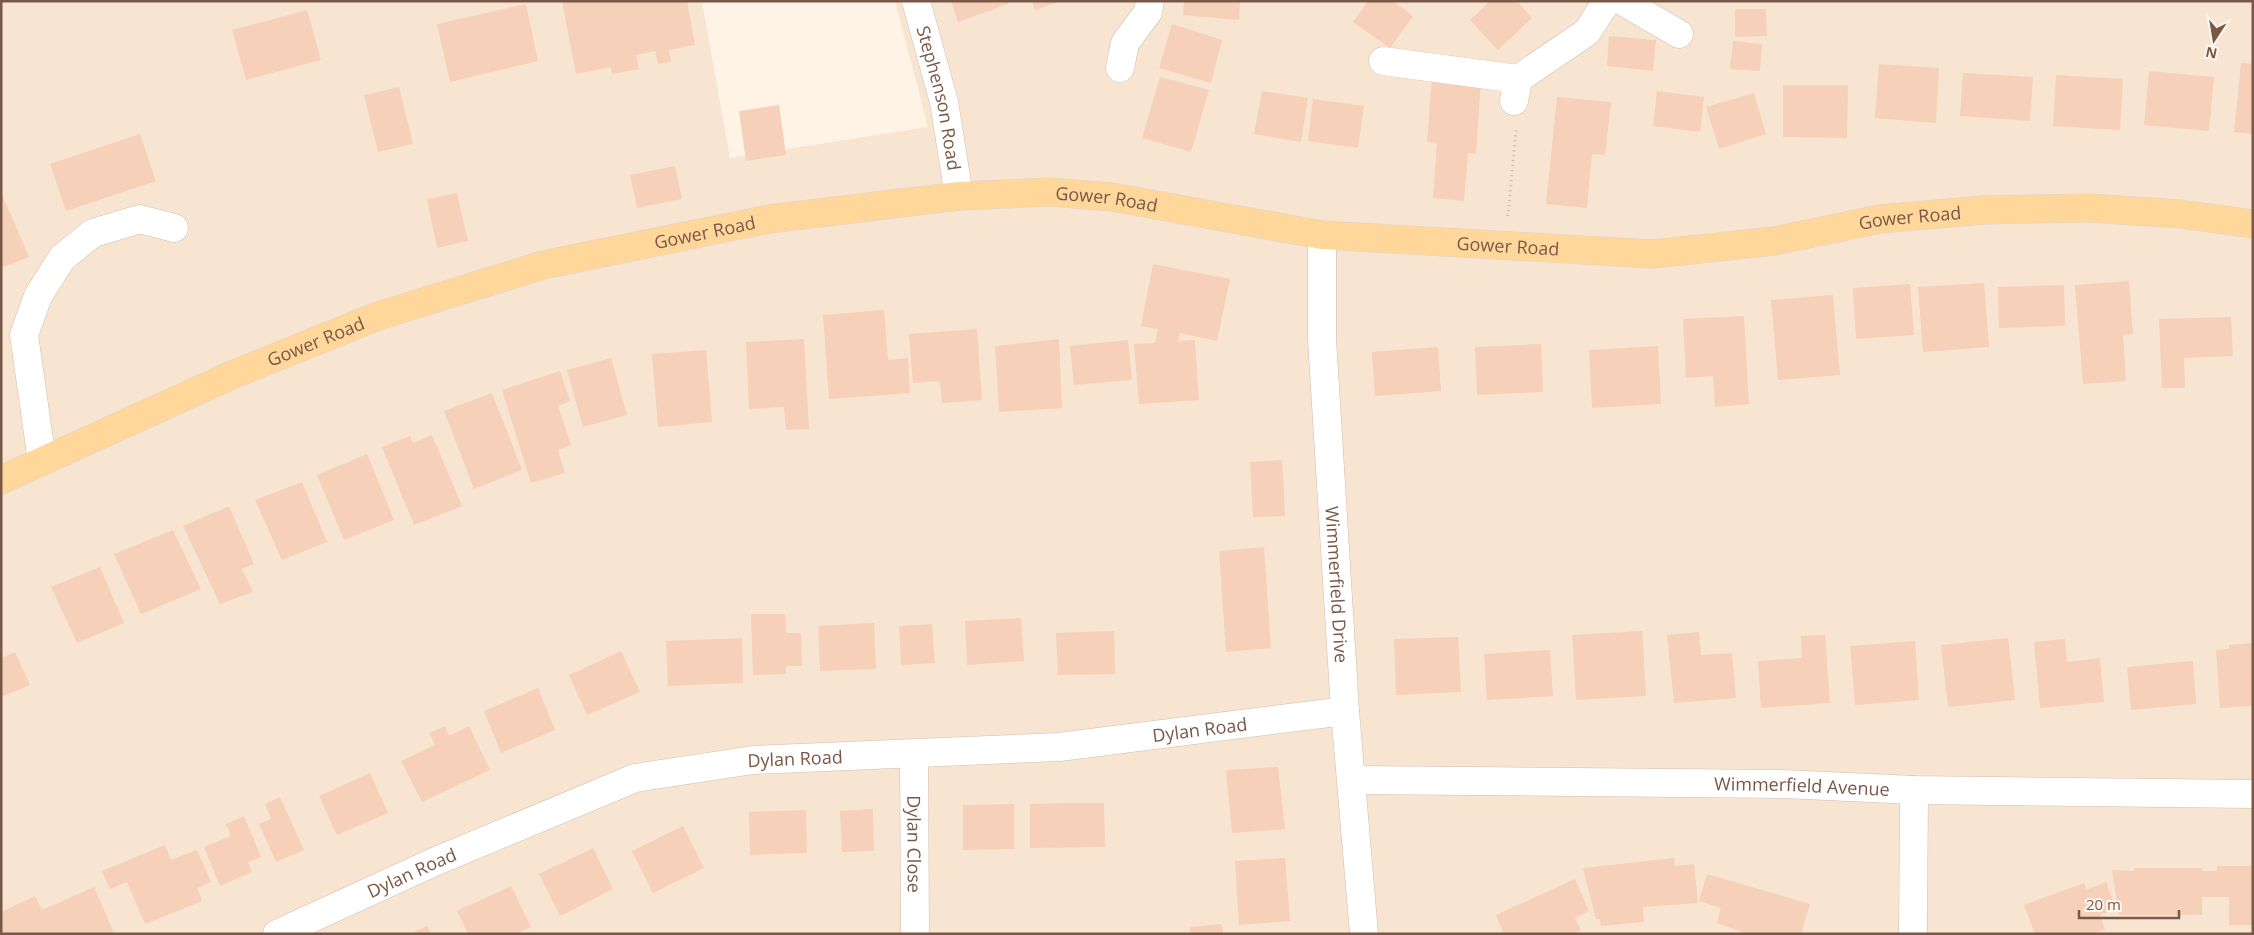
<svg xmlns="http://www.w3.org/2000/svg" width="2254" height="935" viewBox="0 0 2254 935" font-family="'Open Sans',sans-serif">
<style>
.residential{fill:#f7e5d2}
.building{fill:#f6d0b9}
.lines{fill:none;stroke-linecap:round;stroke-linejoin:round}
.minor-casing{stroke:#d4bcac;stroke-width:29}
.major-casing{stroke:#dcd4cf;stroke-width:29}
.path{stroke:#dbb39c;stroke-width:3;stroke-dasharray:1 4;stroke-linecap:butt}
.minor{stroke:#fff;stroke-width:28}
.major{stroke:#ffd79b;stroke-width:28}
.labels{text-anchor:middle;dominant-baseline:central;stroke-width:4.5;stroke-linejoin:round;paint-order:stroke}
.street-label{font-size:18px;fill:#7a5847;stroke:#fff7ed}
</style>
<rect width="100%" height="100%" fill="#fef3e4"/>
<path class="residential" d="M1,1H702L730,158L928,127L895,1H2253V934H1Z"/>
<path class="building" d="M562,1H687L695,45L669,50L671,62L658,64L655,51L636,55L639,69L612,74L611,67L576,74Z
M951,1H1007L1008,4L958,22Z
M1032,1H1058V2L1035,10Z
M1184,1H1240L1239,20L1183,15Z
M1368,1H1393L1413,16L1390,48L1353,22Z
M1490,1H1517L1532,18L1498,50L1470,20Z
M526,4L538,61L450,82L437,24Z
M1735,9H1766L1767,36L1735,37Z
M307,10L321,60L246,80L232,30Z
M1172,24L1222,40L1211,83L1159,68Z
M1609,36L1656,40L1653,71L1607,66Z
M1733,41L1762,44L1760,71L1730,69Z
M2241,63L2253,64V134L2234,132Z
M1879,64L1939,68L1936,123L1875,118Z
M2149,71L2214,77L2209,131L2144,125Z
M1963,73L2033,77L2030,121L1960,116Z
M2056,75L2123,79L2120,130L2053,126Z
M1432,76L1481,79L1476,154L1468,153L1464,201L1433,198L1437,143L1427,142Z
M1160,77L1209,90L1191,152L1142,138Z
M1783,85H1848L1847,138L1783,137Z
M399,87L413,144L378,152L364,95Z
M1262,91L1308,98L1301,142L1254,134Z
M1657,91L1704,97L1700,132L1653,126Z
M1754,93L1766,134L1719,149L1706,107Z
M1557,97L1611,102L1605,155L1592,154L1587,208L1546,204Z
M1313,99L1364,106L1358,148L1308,141Z
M779,105L786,155L746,161L739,111Z
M140,134L156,181L66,211L50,164Z
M675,166L682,199L637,208L630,175Z
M1,192L29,257L1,268Z
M457,193L468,241L437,248L427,199Z
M1153,264L1230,279L1217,341L1180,333L1178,341L1195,340L1199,400L1139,404L1134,344L1155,343L1158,329L1141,326Z
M2129,281L2133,334L2123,335L2126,381L2083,384L2075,285Z
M1984,283L1989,347L1923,352L1918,287Z
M1910,284L1914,335L1856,339L1853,288Z
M2064,285L2065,326L1999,328L1998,287Z
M1833,295L1840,375L1778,380L1771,300Z
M884,310L888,360L908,358L910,393L829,399L823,315Z
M1744,316L1749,404L1715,407L1713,376L1686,378L1683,319Z
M2231,317L2233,356L2184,358L2185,388H2162L2159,319Z
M977,329L982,400L942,403L940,381L913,383L909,334Z
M804,339L809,429L786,430L784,407L749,409L746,342Z
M1059,339L1062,408L999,412L995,346Z
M1128,340L1132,380L1074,385L1070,346Z
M1541,344L1543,392L1477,395L1475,347Z
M1658,346L1661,404L1592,408L1589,350Z
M1438,347L1441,391L1375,396L1372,352Z
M706,350L712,422L658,427L652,354Z
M611,358L627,415L583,427L567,370Z
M560,371L570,401L558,406L571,445L558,450L565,473L531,483L502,390Z
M492,393L522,470L474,489L444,411Z
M432,435L462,506L414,525L382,447L410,436L413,443Z
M367,454L394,520L344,540L317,475Z
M1282,460L1285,516L1253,517L1250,462Z
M302,482L327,542L282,560L255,500Z
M229,506L254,564L242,569L253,592L220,604L183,526Z
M173,530L201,589L141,614L114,554Z
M1264,547L1271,648L1226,652L1219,551Z
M100,567L124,623L77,643L51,587Z
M751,614H785L786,633H801L802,666H786V674L753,675Z
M1021,618L1024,661L967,665L965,621Z
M874,623L876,669L820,671L818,626Z
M932,624L935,663L901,665L899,626Z
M1114,631L1115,674L1058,675L1056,633Z
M1642,631L1646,696L1576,700L1572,635Z
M1699,632L1701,655L1732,653L1736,698L1674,703L1667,635Z
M1825,635L1830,703L1761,708L1758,661L1802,658L1801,636Z
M1458,637L1461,692L1396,695L1394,639Z
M742,638L743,683L668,686L666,641Z
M2008,638L2015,700L1948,707L1941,645Z
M2065,639L2067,662L2100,658L2104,702L2040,708L2034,642Z
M1915,641L1919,700L1855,705L1850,646Z
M2253,643V706L2220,708L2216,650L2229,649V645Z
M1550,650L1553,696L1487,700L1484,654Z
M621,651L640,692L587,715L569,675Z
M15,652L30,685L1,697V658Z
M2193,661L2196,704L2131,710L2127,667Z
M538,688L555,730L501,753L484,711Z
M445,726L449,736L469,726L490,770L422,802L401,761L435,745L429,733Z
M1278,767L1285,829L1232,833L1226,770Z
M370,773L388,813L337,835L319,796Z
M280,797L304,850L276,862L259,824L271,819L265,804Z
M1067,803H1104L1105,847L1030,848V804Z
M1014,804V849L963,850V805Z
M873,809L874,851L842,852L840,811Z
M806,810L807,853L750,855L749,812Z
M244,816L261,857L248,862L252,872L220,886L204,847L231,836L226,824Z
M683,826L704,868L653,893L632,851Z
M165,845L171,860L197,850L211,882L197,888L202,901L145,924L127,882L110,889L102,871Z
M593,848L613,889L560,916L539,874Z
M1285,858L1290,921L1239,925L1235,861Z
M1674,858L1675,866L1694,864L1698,903L1643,907L1644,922L1601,926L1600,919H1596L1583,868Z
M2217,866H2253V925H2229V897H2202V915H2119L2112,870L2134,871V868H2202V871H2217Z
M1707,874L1810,904L1801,934H1748L1717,923L1721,908L1699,901Z
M1575,879L1589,911L1575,918L1581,930L1573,934H1504L1496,915Z
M2106,882L2116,909L2100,915L2105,929L2093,934H2035L2024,905L2084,883L2086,890Z
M511,886L531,927L515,934H468L457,911Z
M94,887L114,933L1,934V912L35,896L42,910Z
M1222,924L1223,934H1191L1190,927Z
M427,926L431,934H410Z"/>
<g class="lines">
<g class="minor-casing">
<g id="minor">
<path id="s1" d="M916,1L944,102L959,196"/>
<path d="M1622,1L1679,34"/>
<path d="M1383,61L1518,79"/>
<path d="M1120,68L1125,43L1148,12L1150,1"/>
<path d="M1514,101L1518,79L1587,32L1607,1"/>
<path id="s2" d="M1322,235V339L1345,711L1364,934"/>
<path d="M42,461L24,335L38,296L62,258L93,233L140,219L174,228"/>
<path id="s3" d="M914,754L915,934"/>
<path id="s4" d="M1352,780L1783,784L1914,790L2253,794"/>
<path id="s5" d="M277,934L434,862L635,778L753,760L1059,747L1345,711"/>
<path d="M1913,934L1914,790"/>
</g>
</g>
<g class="major-casing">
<g id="major">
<path id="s6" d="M1,480L232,375L378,316L543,265L769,219L959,196L1050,192L1112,197L1322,235L1653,254L1774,241L1880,219L1984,210L2090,208L2180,214L2253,224"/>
</g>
</g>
<path class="path" d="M1508,216L1516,130"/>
<use href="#minor" class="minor"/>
<use href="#major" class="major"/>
</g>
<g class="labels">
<g class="street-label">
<text stroke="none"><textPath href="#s1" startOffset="100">Stephenson Road</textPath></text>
<text stroke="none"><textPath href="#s6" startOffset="1154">Gower Road</textPath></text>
<text stroke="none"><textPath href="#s6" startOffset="1964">Gower Road</textPath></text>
<text stroke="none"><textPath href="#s6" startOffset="749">Gower Road</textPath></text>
<text stroke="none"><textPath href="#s6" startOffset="1559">Gower Road</textPath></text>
<text stroke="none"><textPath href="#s6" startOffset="344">Gower Road</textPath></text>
<text stroke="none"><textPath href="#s2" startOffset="350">Wimmerfield Drive</textPath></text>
<text stroke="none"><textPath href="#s5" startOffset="958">Dylan Road</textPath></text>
<text stroke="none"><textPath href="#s5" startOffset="552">Dylan Road</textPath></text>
<text stroke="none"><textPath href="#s4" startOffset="450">Wimmerfield Avenue</textPath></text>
<text stroke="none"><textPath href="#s3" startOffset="90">Dylan Close</textPath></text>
<text stroke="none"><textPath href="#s5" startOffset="148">Dylan Road</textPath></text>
</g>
</g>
<rect width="2254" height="935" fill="none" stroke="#7a5847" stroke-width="5"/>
<g transform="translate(2214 40) rotate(192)" stroke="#fff7ed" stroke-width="4" paint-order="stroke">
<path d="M0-4L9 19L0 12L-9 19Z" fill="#7a5847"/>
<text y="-8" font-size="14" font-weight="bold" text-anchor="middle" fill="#7a5847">N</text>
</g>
<path d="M2079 910v8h100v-8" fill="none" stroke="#7a5847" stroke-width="2.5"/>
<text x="2086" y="910" font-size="15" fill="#7a5847" stroke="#fff7ed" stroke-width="4" paint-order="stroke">20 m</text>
</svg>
